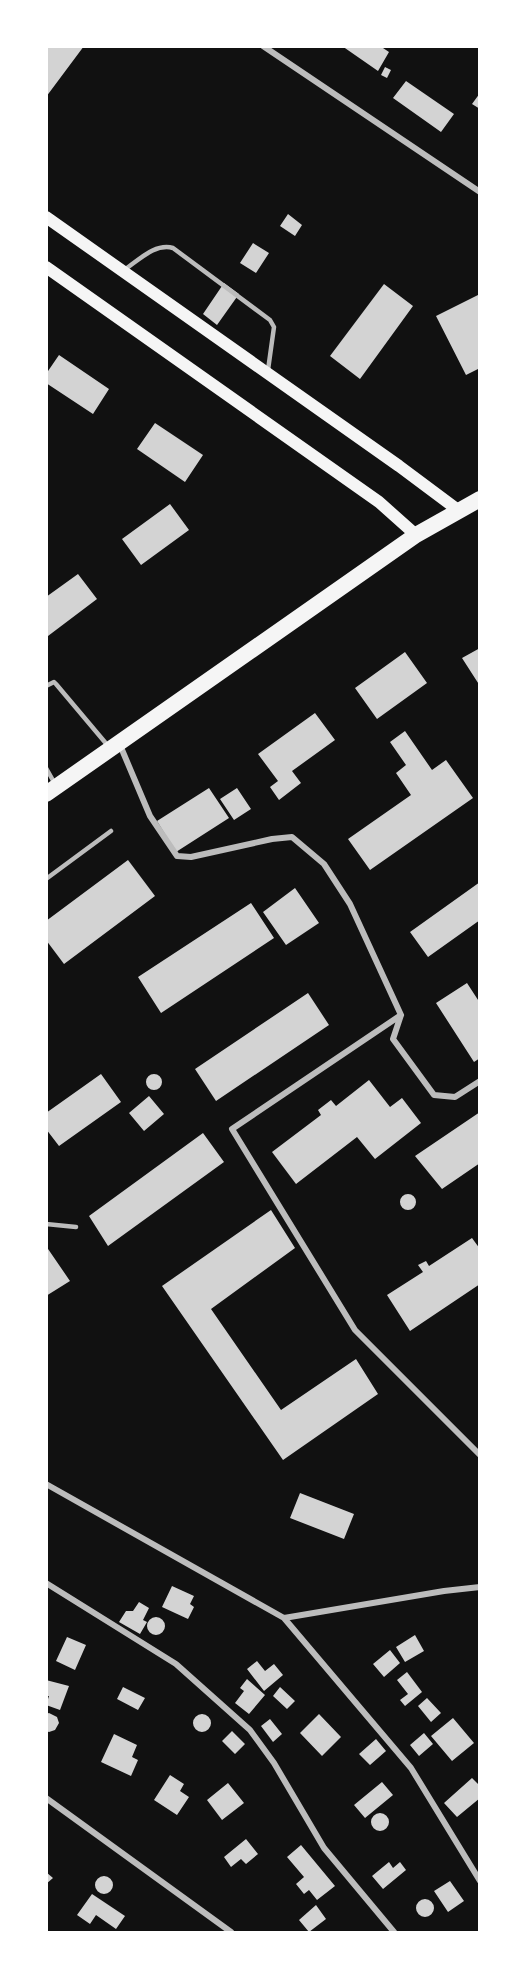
<svg xmlns="http://www.w3.org/2000/svg" width="526" height="1979" viewBox="0 0 526 1979" font-family="Barlow,sans-serif">
<style>
.building{fill:#d3d3d3}
.lines{fill:none;stroke-linecap:round;stroke-linejoin:round}
.service{stroke:#bcbcbc;stroke-width:4.5}
.minor{stroke:#bcbcbc;stroke-width:6}
.secondary{stroke:#f5f5f5;stroke-width:12}
.trunk{stroke:#f5f5f5;stroke-width:16}
</style>
<rect width="100%" height="100%" fill="#111"/>
<path class="building" d="M46,46H84L46,97Z
M342,46H380L389,52L378,71Z
M385,67L391,70L387,78L381,75Z
M406,81L454,114L441,132L393,98Z
M480,93V109L472,104Z
M288,214L302,225L295,236L280,226Z
M253,243L269,253L256,273L240,263Z
M224,283L239,294L217,325L203,314Z
M384,284L413,306L360,379L330,356Z
M480,294V368L466,375L436,316Z
M59,355L109,389L93,414L46,383V374Z
M155,423L203,455L185,482L137,449Z
M170,504L189,530L141,565L122,539Z
M78,574L97,599L48,636L46,597Z
M480,648V686L462,658Z
M405,652L427,683L377,719L355,688Z
M315,713L335,740L292,771L301,783L279,800L270,787L278,781L258,754Z
M405,731L432,770L446,760L473,798L370,870L348,839L411,795L396,773L406,765L390,742Z
M209,788L229,818L176,852L157,821Z
M237,788L251,809L234,820L220,799Z
M128,860L155,896L64,964L46,940V921Z
M480,882V920L428,957L410,932Z
M295,888L319,923L286,945L263,912Z
M251,903L274,938L161,1013L138,977Z
M467,983L480,1003V1058L474,1062L436,1003Z
M308,993L329,1025L216,1101L195,1069Z
M146 1082a8 8 0 1 1 16 0a8 8 0 1 1-16 0Z
M101,1074L121,1102L59,1146L46,1129V1113Z
M369,1080L390,1107L402,1098L421,1123L375,1159L357,1137L296,1184L272,1152L321,1115L318,1110L331,1100L336,1106Z
M149,1096L164,1114L144,1131L129,1113Z
M480,1112V1163L442,1189L415,1156Z
M203,1133L224,1162L108,1246L89,1216Z
M400 1202a8 8 0 1 1 16 0a8 8 0 1 1-16 0Z
M271,1210L295,1248L211,1309L281,1410L356,1359L378,1394L283,1460L162,1286Z
M472,1238L480,1249V1284L410,1331L387,1295L423,1272L418,1265L426,1261L429,1266Z
M46,1246L70,1281L46,1296Z
M300,1493L354,1514L344,1539L290,1518Z
M172,1586L194,1596L190,1604L194,1607L188,1619L162,1607Z
M139,1602L149,1608L143,1620L147,1622L140,1634L119,1622L126,1611H133Z
M147 1626a9 9 0 1 1 18 0a9 9 0 1 1-18 0Z
M415,1635L424,1651L405,1662L396,1647Z
M67,1637L86,1645L75,1670L56,1661Z
M390,1650L400,1663L384,1677L373,1664Z
M257,1661L265,1671L274,1664L283,1675L264,1691L247,1669Z
M407,1672L422,1692L405,1706L400,1700L408,1694L397,1680Z
M247,1679L265,1695L249,1714L235,1703L244,1691L240,1688Z
M46,1680L69,1686L60,1710L46,1705L49,1696H46Z
M123,1687L145,1698L138,1710L117,1699Z
M280,1687L295,1701L287,1709L273,1696Z
M427,1698L441,1713L431,1722L418,1706Z
M49,1713L57,1717L59,1723L55,1730L49,1732L46,1731V1714Z
M193 1723a9 9 0 1 1 18 0a9 9 0 1 1-18 0Z
M319,1714L341,1737L322,1756L300,1733Z
M453,1718L474,1743L452,1761L431,1736Z
M270,1719L282,1734L273,1742L261,1726Z
M232,1731L245,1744L235,1754L222,1741Z
M424,1733L433,1744L419,1756L410,1745Z
M114,1734L137,1745L132,1757L138,1760L131,1776L101,1762Z
M376,1739L386,1751L370,1765L359,1754Z
M170,1775L184,1784L180,1791L189,1797L177,1815L154,1800Z
M472,1778L480,1786V1798L457,1817L444,1803Z
M382,1782L393,1795L365,1818L354,1805Z
M228,1783L244,1803L222,1820L207,1800Z
M371 1822a9 9 0 1 1 18 0a9 9 0 1 1-18 0Z
M246,1839L258,1854L246,1864L241,1859L231,1867L224,1857Z
M301,1845L335,1886L317,1900L309,1890L304,1894L296,1884L304,1877L287,1857Z
M389,1862L393,1868L400,1862L406,1870L383,1889L372,1876Z
M46,1872L53,1878L46,1884Z
M95 1885a9 9 0 1 1 18 0a9 9 0 1 1-18 0Z
M450,1881L464,1901L448,1912L434,1891Z
M92,1894L125,1916L116,1929L96,1915L90,1924L77,1915Z
M416 1908a9 9 0 1 1 18 0a9 9 0 1 1-18 0Z
M316,1905L326,1919L309,1932L299,1920Z"/>
<g class="lines">
<path class="service" d="M124,270C139,260 155,243 173,248L270,320L274,327L268,370
M46,686L54,682L56,684L109,747
M46,768L55,784
M46,879L111,831
M46,1224L76,1227"/>
<path class="minor" d="M263,46L480,192
M120,745L150,816L177,856L191,857L272,839L292,837L324,864L350,904L401,1015L393,1039L434,1095L455,1097L480,1081
M401,1015L232,1129L355,1330L480,1455
M46,1484L284,1618L444,1591L480,1587
M46,1583L176,1664L250,1730L274,1763L324,1848L394,1932
M284,1618L411,1768L480,1881
M46,1798L231,1932"/>
<path class="secondary" d="M46,217L399,466L458,510
M46,267L379,502L416,535"/>
<path class="trunk" d="M46,794L416,535L480,499"/>
</g>
<rect width="526" height="1979" fill="none" stroke="#ffffff" stroke-width="96"/>
</svg>
